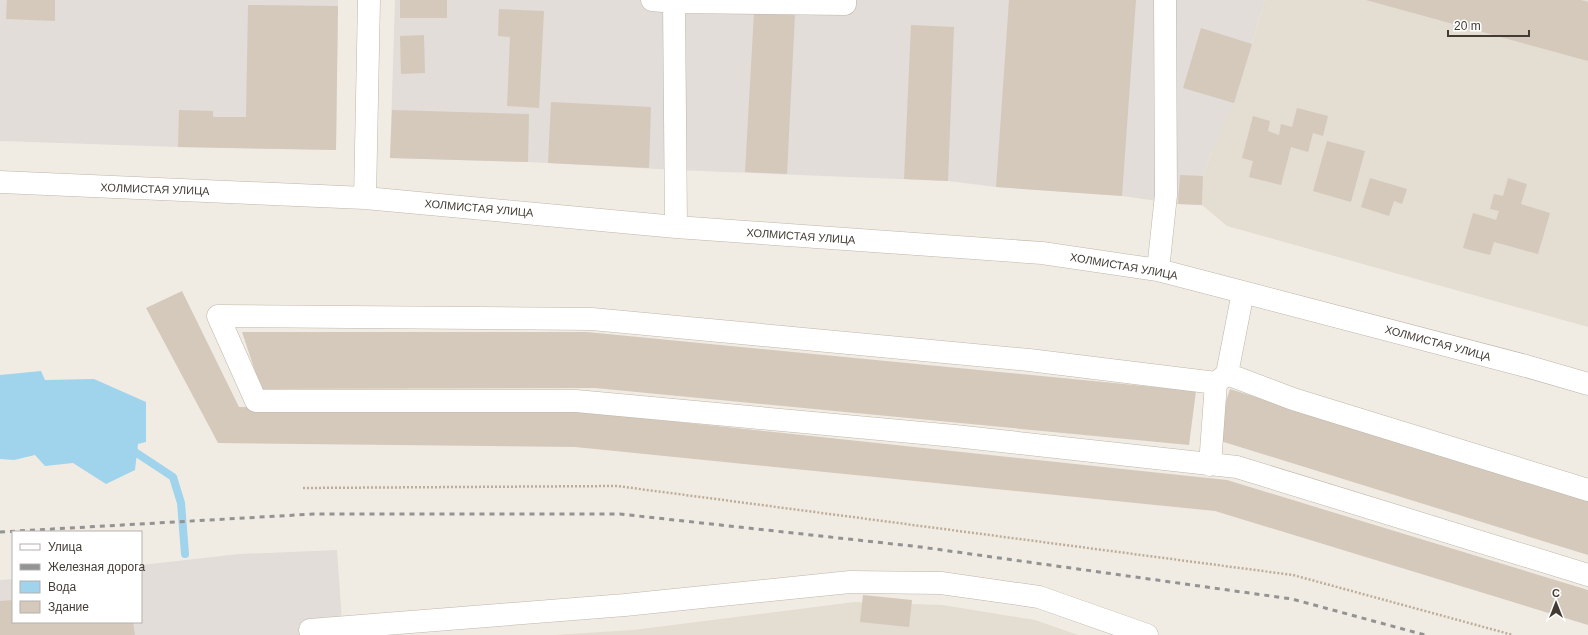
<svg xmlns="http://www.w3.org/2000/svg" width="1588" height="635" viewBox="0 0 1588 635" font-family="Helvetica,sans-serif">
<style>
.residential{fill:#e4ddd1}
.industrial{fill:#e2ddd8}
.water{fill:#a0d3ec}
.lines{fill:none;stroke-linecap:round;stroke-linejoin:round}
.stream{stroke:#a0d3ec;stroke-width:8}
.building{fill:#d5c9bc}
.minor-casing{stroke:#beb5a9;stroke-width:23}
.path{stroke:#bdad98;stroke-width:2.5;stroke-dasharray:2 2;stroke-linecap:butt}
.minor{stroke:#fff;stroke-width:22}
.rail{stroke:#939393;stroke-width:3;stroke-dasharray:5 5;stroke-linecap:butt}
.labels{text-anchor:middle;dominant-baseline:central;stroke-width:3;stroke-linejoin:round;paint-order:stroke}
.street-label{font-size:11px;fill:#423b34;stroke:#fff}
</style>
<rect width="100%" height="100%" fill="#f1ece3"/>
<path class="residential" d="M1265,0H1588V327L1227,226L1202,205L1203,176L1252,44Z
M854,602L942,605L1035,620L1078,635H554L633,630Z"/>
<path class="industrial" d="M0,0H338L336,150L178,147L0,141Z
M395,0H1265L1234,103L1211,154L1203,176L1202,205L1178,204L1122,196L996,187L948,181L676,170L528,162L390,158Z
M337,550L343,635H0V580L13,579V622H141V565L239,554Z"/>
<path class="water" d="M41,371L45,380L94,379L146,402V442L138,444L135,470L106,484L73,463L45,466L35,455L14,460L0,459V375Z"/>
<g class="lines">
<path class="stream" d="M129,448L173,477L181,503L185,554"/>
</g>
<path class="building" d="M7,0H55V21L6,19Z
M400,0H447V18H400Z
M1009,0H1136L1122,196L996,187Z
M1366,0H1581L1588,2V61Z
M248,5L338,6L336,150L178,147L179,110L213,111V117H246Z
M499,9L544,11L539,108L507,106L510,37L498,36Z
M754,13L795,14L787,174L745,172Z
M911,25L954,27L948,181L904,179Z
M1201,28L1252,44L1234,103L1183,88Z
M424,35L425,73L401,74L400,36Z
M551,102L651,107L649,168L548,163Z
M1297,108L1328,116L1323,136L1313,133L1308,152L1291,147L1281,185L1249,177L1253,161L1242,158L1253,116L1270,121L1268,131L1279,135L1281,124L1292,127Z
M392,110L529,114L528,162L390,158Z
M1327,141L1365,151L1351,202L1313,191Z
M1180,175L1203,176L1202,205L1178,204Z
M1370,178L1407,189L1402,204L1394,201L1389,216L1361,207Z
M1508,178L1527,184L1521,204L1550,213L1538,254L1494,242L1490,255L1463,248L1473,213L1496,220L1499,211L1490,209L1494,194L1503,196Z
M182,291L239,407L575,411L1227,480L1588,590V625L1215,511L575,447L218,443L146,308Z
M242,332H587L1196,391L1189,445L595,388L261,389Z
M1230,389L1588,500V555L1214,439Z
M863,595L912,600L909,627L860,622Z
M13,600V622H133L135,635H0V601Z"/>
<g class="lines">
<g class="minor-casing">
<path id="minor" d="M652,0L674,2L676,227
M674,2L845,4V0
M0,182L365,198L676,227L1042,253L1158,270L1526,366L1588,384
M365,198L369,0
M1158,270L1166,195L1165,0
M1227,374L1293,399L1588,490
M1216,383L1029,360L592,319L218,316L256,401H576L955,436L1237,467L1588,575
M1210,465L1216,383L1227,374L1243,292
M310,630L625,605L850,582L941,583L1039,597L1147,635"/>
</g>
<path class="path" d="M303,488L617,486L1293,575L1513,635"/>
<use href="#minor" class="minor"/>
<path class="rail" d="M0,532L314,514H620L921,547L1292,599L1425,635"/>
</g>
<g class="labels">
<g class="street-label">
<text transform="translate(155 189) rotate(2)">ХОЛМИСТАЯ УЛИЦА</text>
<text transform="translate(479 208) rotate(5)">ХОЛМИСТАЯ УЛИЦА</text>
<text transform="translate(801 236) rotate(4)">ХОЛМИСТАЯ УЛИЦА</text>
<text transform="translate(1124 266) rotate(10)">ХОЛМИСТАЯ УЛИЦА</text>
<text transform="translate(1438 343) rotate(15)">ХОЛМИСТАЯ УЛИЦА</text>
</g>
</g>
<rect x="12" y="531" width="130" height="92" fill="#ffffff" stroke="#b3b1ae"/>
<rect x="20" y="544" width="20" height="6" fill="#ffffff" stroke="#b3b1ae"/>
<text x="48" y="551" font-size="12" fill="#423b34">Улица</text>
<rect x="20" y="564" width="20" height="6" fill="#939393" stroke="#b3b1ae"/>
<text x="48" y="571" font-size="12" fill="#423b34">Железная дорога</text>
<rect x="20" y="581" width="20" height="12" fill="#a0d3ec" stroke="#b3b1ae"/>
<text x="48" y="591" font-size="12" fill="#423b34">Вода</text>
<rect x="20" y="601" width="20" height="12" fill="#d5c9bc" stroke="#b3b1ae"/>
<text x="48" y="611" font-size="12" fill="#423b34">Здание</text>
<g transform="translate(1556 603)" stroke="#ffffff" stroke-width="3" paint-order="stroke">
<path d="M0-3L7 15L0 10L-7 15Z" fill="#423b34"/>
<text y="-6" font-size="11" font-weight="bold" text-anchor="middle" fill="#423b34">С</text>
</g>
<path d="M1448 30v6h81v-6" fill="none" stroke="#423b34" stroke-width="2"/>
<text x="1454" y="30" font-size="12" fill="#423b34" stroke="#ffffff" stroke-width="3" paint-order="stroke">20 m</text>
</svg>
